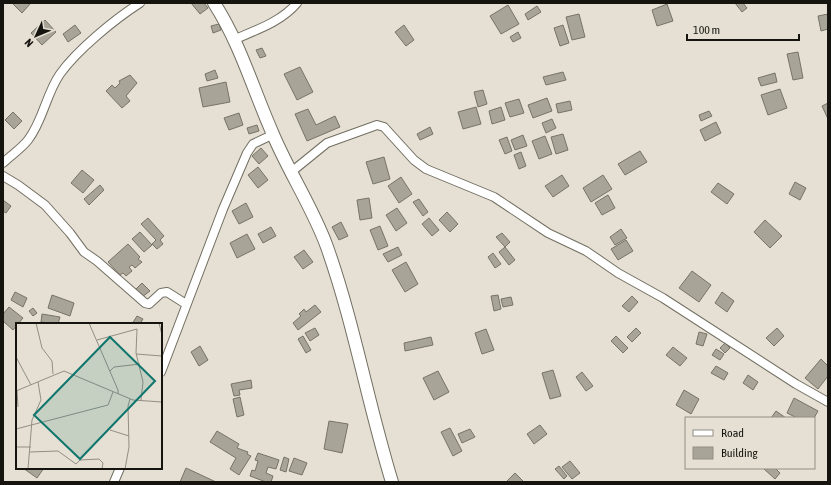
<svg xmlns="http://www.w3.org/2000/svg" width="831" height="485" viewBox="0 0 831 485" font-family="'Asap Condensed',sans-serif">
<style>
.building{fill:#a9a498;stroke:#777367}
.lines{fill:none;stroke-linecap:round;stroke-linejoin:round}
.minor-casing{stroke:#726e62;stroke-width:10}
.secondary-casing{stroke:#726e62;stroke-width:14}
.minor{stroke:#fff;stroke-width:8}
.secondary{stroke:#fff;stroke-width:12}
.inset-road{fill:none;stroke:#928e85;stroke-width:1}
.view{fill:#0f766e;fill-opacity:0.15;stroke:#0f766e;stroke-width:2}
.inset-edge{fill:none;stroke:#16140f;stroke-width:2}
</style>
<rect width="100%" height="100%" fill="#e5e0d3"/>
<path class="building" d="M12,3H31L22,13Z
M191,3H204L208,8L200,14Z
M735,3H743L747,8L742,12Z
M667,4L673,21L657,26L652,10Z
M508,5L519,24L501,34L490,16Z
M537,6L541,12L528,20L525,14Z
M579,14L585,37L572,40L566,17Z
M828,14V29L821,31L818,16Z
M45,20L56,32L42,45L31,33Z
M219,24L221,30L213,33L211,26Z
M75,25L81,33L68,42L63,34Z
M404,25L414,40L406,46L395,32Z
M563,25L569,43L560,46L554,28Z
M518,32L521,38L513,42L510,37Z
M262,48L266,56L260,58L256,50Z
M798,52L803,78L793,80L787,54Z
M300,67L313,92L297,100L284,74Z
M215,70L218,78L207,81L205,74Z
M563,72L566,80L546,85L543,77Z
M775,73L777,82L761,86L758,78Z
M130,75L137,83L126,96L130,101L122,108L106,91L112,85L115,88L120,83L119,81Z
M226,82L230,102L203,107L199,88Z
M780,89L787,108L768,115L761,95Z
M483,90L487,104L478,107L474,92Z
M547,98L552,111L533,118L528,105Z
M519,99L524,113L510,117L505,103Z
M570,101L572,110L558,113L556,104Z
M828,103V119L822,106Z
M476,107L481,124L463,129L458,112Z
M501,107L505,120L492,124L489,111Z
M308,109L316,125L335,116L340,127L307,141L295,114Z
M709,111L712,116L701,121L699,115Z
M13,112L22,121L14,129L5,120Z
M239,113L243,125L229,130L224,118Z
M552,119L556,128L546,133L542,123Z
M716,122L721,133L705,141L700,130Z
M257,125L259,131L249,134L247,128Z
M430,127L433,134L420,140L417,134Z
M563,134L568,150L556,154L551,137Z
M523,135L527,146L515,150L511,140Z
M545,136L552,154L539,159L532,141Z
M507,137L512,151L505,154L499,140Z
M261,148L268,156L259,164L252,156Z
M640,151L647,162L625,175L618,164Z
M521,152L526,166L519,169L514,155Z
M384,157L390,179L373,184L366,162Z
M258,167L268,180L258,188L248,175Z
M82,170L94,180L83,193L71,183Z
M562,175L569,186L553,197L545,186Z
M603,175L612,189L591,202L583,188Z
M401,177L412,194L399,203L388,186Z
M795,182L806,188L800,200L789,194Z
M718,183L734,194L727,204L711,192Z
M100,185L104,190L89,205L84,199Z
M608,195L615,208L602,215L595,203Z
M369,198L372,218L360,220L357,200Z
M419,199L428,212L423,216L413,202Z
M3,200L11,206L6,213L3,211Z
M246,203L253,217L239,224L232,211Z
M397,208L407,223L396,231L386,215Z
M447,212L458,224L450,232L439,220Z
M148,218L164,236L160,240L163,244L157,249L152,244L156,240L141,224Z
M429,218L439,230L432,236L422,224Z
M765,220L782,236L770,248L754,232Z
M341,222L348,236L339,240L332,227Z
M380,226L388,246L378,250L370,230Z
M271,227L276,236L263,243L258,234Z
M621,229L627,238L615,245L610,237Z
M140,232L152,245L144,252L132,239Z
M502,233L510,242L505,247L496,237Z
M247,234L255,249L237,258L230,243Z
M626,240L633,251L618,260L611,249Z
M128,244L140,257L138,259L142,262L135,268L132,265L129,267L132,271L126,276L123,273L120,275L108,262Z
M398,247L402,255L388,262L383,254Z
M505,247L515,260L509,265L499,252Z
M304,250L313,262L303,269L294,257Z
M493,253L501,264L495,268L488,257Z
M406,262L418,284L405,292L392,270Z
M692,271L711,285L699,302L679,288Z
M142,283L150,291L142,297L135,290Z
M15,292L27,298L23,307L11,300Z
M722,292L734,301L727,312L715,303Z
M52,295L74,303L70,316L48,308Z
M498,295L501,309L494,311L491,296Z
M632,296L638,302L629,312L622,306Z
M511,297L513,305L503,307L501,299Z
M315,305L321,312L298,330L293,323L301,316L299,314L304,309L306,312Z
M9,307L23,318L13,330L3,321V314Z
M33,308L37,313L33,316L29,311Z
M42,314L60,317L58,324L41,322Z
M137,316L143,319L140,324H132Z
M315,328L319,335L310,341L305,333Z
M636,328L641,333L632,342L627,337Z
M777,328L784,336L774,346L766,338Z
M486,329L494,350L482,354L475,333Z
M699,332L707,334L703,346L696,344Z
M303,336L311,350L306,353L298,339Z
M616,336L628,348L623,353L611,341Z
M431,337L433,345L405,351L404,343Z
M725,343L730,348L725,353L720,348Z
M200,346L208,360L199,366L191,352Z
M673,347L687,358L680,366L666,355Z
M716,349L724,354L720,360L712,355Z
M821,359L828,366V376L818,389L805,378Z
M716,366L728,373L724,380L711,373Z
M553,370L561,396L550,399L542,373Z
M438,371L449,392L434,400L423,378Z
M582,372L593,386L586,391L576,377Z
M748,375L758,382L753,390L743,383Z
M251,380L252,388L239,390L240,395L234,396L231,384Z
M684,390L699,399L691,414L676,405Z
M240,397L244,415L237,417L233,399Z
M794,398L818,411L814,418H797L787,413Z
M776,411L786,418H771Z
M329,421L348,424L342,453L324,449Z
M540,425L547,434L534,444L527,434Z
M450,428L462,451L453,456L441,432Z
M470,429L475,437L462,443L458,434Z
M217,431L239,444L237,448L248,452L247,454L251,456L239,475L230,469L236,458L210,442Z
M258,453L279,460L276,469L268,467L266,473L273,476L271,482H266L250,476L252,470L255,471L258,461L255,460Z
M284,457L289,459L286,472L280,470Z
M294,458L307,463L302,475L289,471Z
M570,461L580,473L572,479L562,467Z
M559,466L567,476L564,479L555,469Z
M23,468H44L37,478Z
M186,468L216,482H180Z
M763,468H775L780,473L775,479Z
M515,473L524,482H506Z"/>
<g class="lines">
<g class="minor-casing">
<path id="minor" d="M233,40C256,30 281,22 297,3
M3,163C11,155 21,149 28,140C43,121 46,94 60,74C77,50 115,19 140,3
M290,173L327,143L377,125L384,127L414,160L426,169L494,197L548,233L586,251L618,273L663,298L796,384L828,402
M3,176L18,185L45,205L70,233L84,252L97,261L145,303L149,304L161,293L167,292L186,304
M161,372L223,209L247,153L253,144L272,135
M114,482L120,468"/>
</g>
<g class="secondary-casing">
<path id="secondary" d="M214,3C240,43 253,89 272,132C288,171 313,208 327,247C354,323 368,404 392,482"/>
</g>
<use href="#minor" class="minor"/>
<use href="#secondary" class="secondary"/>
</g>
<g transform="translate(16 323)">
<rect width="146" height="146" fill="#e5e0d3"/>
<path class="inset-road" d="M20,0L26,25L36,38L37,51M73,0L102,67V71M143,0L146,12M81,17L121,6L120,30L127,59L125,77M120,31L146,33M0,34L15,62M94,48L98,44L124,41M0,68L48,48L117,77L146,79M1,68L2,84M0,106L92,82L97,69M94,107L113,113M0,124H15M14,129L42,128L60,141L64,137L83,136L87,140L86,146M12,146L16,97L25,77L22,59M109,146L113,124L112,83L114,76"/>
<path class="view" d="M94,14L139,58L64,136L18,92Z"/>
<rect width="146" height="146" class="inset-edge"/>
</g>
<rect width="831" height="485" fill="none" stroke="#16140f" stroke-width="8"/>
<rect x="685" y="417" width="130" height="52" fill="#e5e0d3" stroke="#928e85"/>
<rect x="693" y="430" width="20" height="6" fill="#ffffff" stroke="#928e85"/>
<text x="721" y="437" font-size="12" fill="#16140f">Road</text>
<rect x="693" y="447" width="20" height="12" fill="#a9a498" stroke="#928e85"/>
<text x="721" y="457" font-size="12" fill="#16140f">Building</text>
<g transform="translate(36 36) rotate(226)" stroke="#e5e0d3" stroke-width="3" paint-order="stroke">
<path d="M0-3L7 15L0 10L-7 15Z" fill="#16140f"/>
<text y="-6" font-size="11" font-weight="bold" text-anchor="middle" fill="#16140f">N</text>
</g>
<path d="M687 34v6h112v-6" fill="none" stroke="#16140f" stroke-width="2"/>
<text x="693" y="34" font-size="12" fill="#16140f" stroke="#e5e0d3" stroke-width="3" paint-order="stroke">100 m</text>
</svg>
